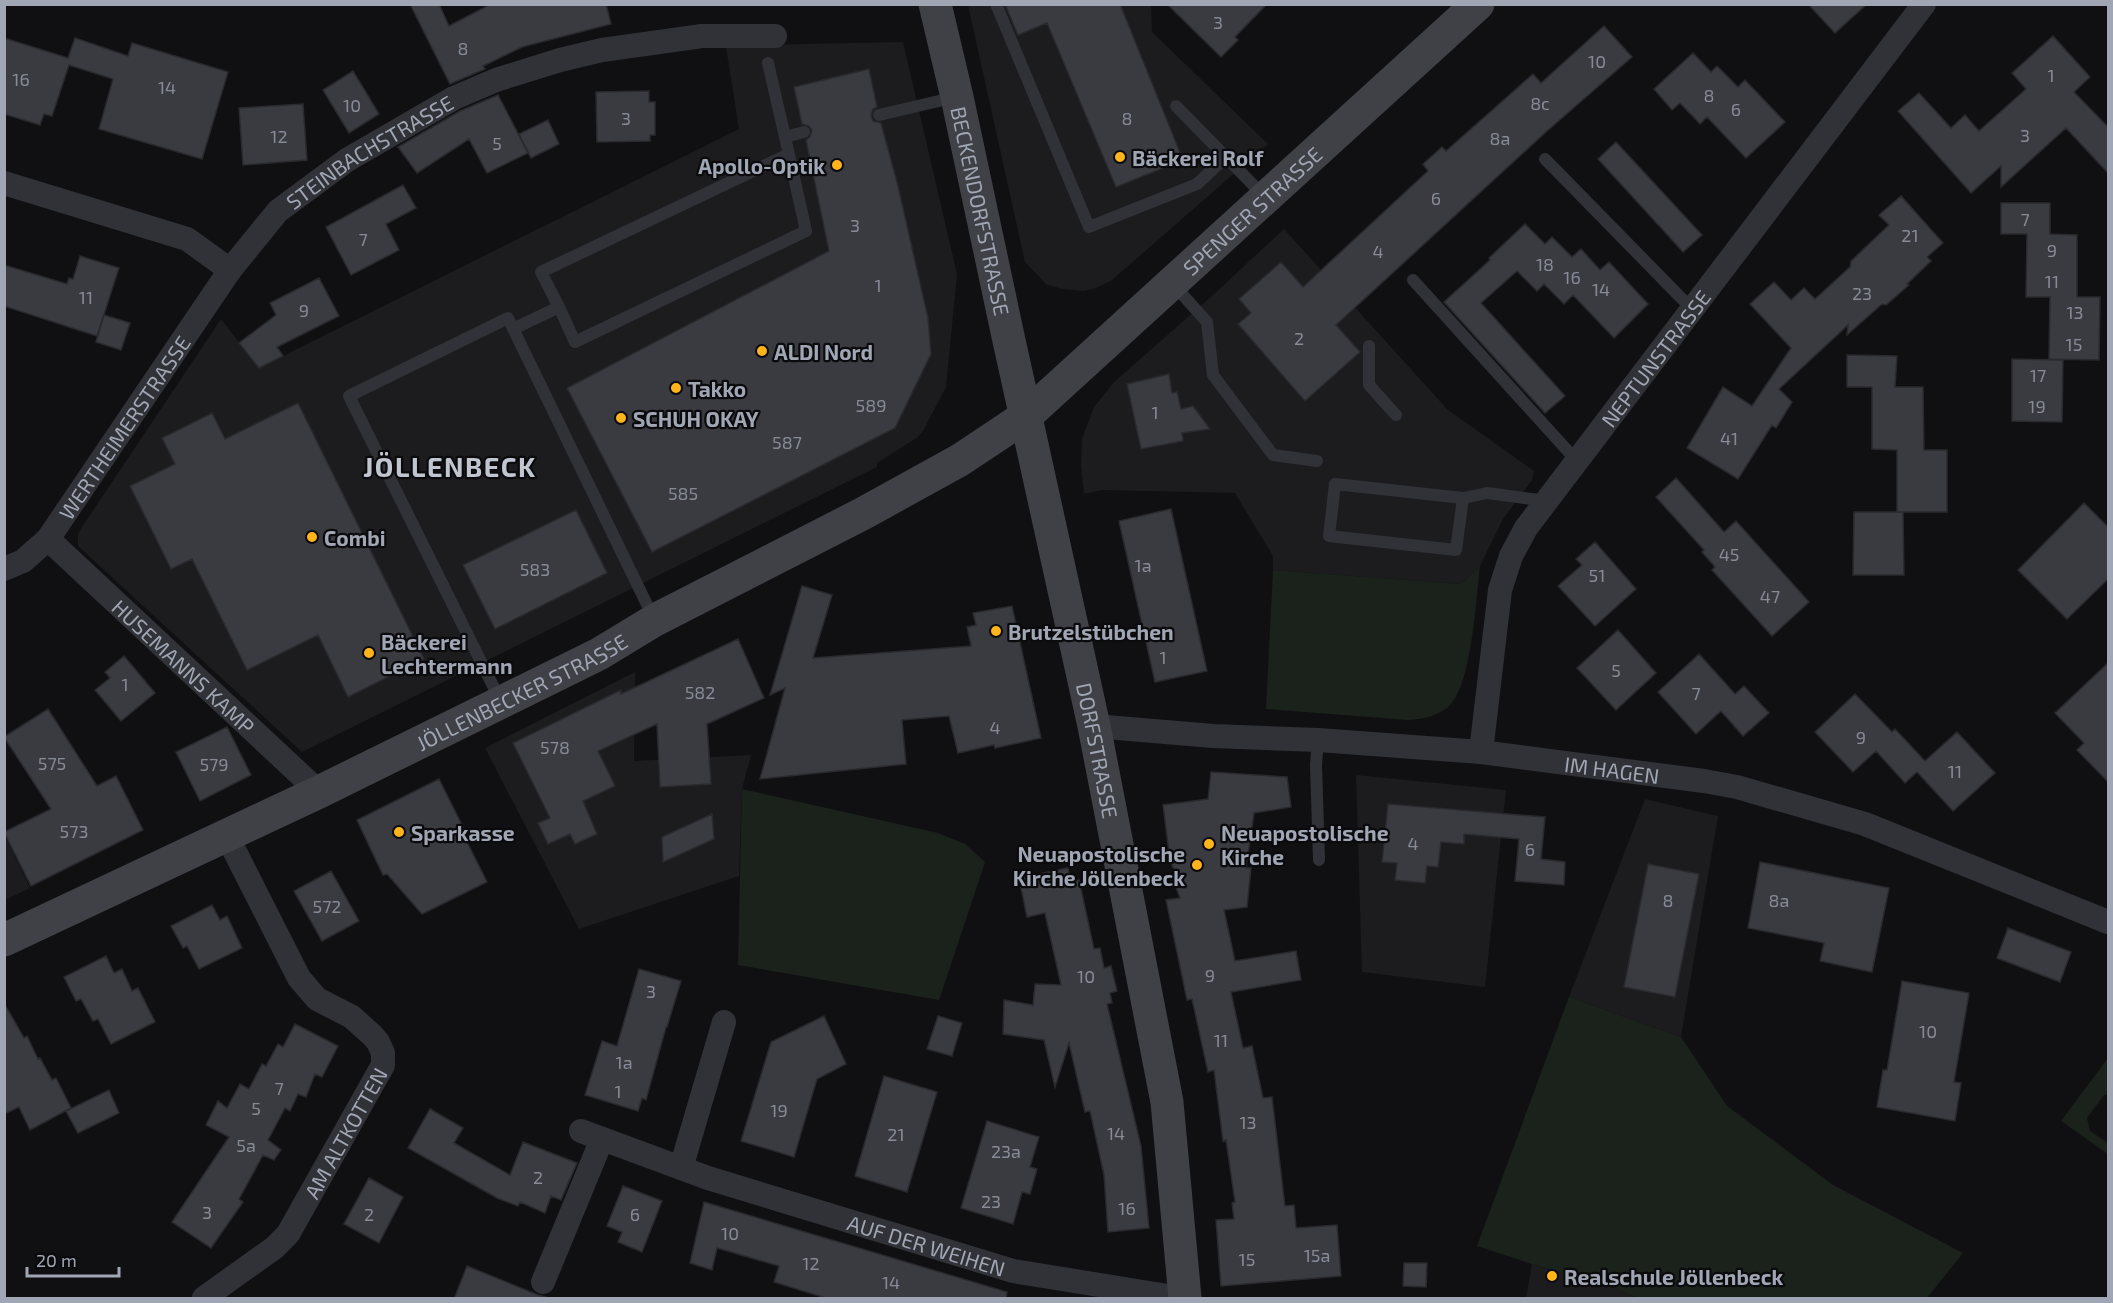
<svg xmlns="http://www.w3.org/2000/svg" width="2113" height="1303" viewBox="0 0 2113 1303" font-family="'Exo 2',sans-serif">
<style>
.built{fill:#1c1c1f}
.green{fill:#1a221b}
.building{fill:#3a3b40;stroke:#2a2a2e;stroke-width:1.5}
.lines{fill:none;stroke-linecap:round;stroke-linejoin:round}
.service{stroke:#313237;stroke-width:12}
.minor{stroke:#313237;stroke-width:24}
.secondary{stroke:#3f4147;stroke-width:33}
.poi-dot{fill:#ffb41b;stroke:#0b0b0d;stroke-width:2}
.labels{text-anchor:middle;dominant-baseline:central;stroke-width:4.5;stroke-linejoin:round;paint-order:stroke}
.number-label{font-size:18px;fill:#868b97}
.street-label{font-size:21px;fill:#a0a6b4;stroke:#0b0b0d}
.poi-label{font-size:21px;font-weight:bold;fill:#a0a6b4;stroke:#0b0b0d;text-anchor:start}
.district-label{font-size:27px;font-weight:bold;letter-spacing:1.5px;fill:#c1c5d0;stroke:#0b0b0d}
</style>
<rect width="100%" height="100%" fill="#101012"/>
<path class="built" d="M968,5H1151L1152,32L1268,144L1112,280L1096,288L1084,291L1063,289L1047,285L1025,262Z
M903,42L957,274L946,387L923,431L918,437L877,463V467L302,752L78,546V533L221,319L259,368L739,129L726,47L801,44Z
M1284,229L1448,410L1534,471L1532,480L1503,519L1480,566L1461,584L1273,570V556L1235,493L1102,490L1084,494L1081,465L1082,439L1094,407L1114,382L1213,295Z
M635,672L634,761L751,755L742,789L739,876L579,929L485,748Z
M1356,775L1506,790L1485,987L1362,972Z
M1645,799L1718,816L1681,1037L1569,997Z
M4,834L30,888L5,900H4Z
M1532,1264L1617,1288L1637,1298H1526Z"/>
<path class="green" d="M1480,566C1476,598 1472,689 1447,708C1435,717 1422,719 1408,720L1266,709L1273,570L1461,584Z
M742,789L938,833L965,844L985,862L939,1000L738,965Z
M1569,997L1681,1037L1727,1106L1833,1185L1963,1253L1927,1298H1637L1617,1288L1532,1264L1477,1246Z
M2108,1058V1094L2104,1095L2087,1118L2090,1131L2108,1143V1154L2061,1121Z"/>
<path class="building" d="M410,4H439L449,26L491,4H606L611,24L522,47L483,66L485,69L450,84Z
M1005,4H1120L1183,160L1116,187L1047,23L1018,35Z
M1167,4H1267L1235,37L1238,40L1221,57Z
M1808,4H1867L1835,33Z
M1604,26L1632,57L1547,131L1336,325L1360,352L1305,401L1238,324L1251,313L1239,299L1281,262L1303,287L1428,171L1423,164L1442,147L1446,151L1533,74L1541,83Z
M2053,36L2090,77L2074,92L2109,128V174L2066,128L2001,187V166L1971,193L1898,111L1919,93L1951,128L1965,115L1979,131L2026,89L2012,73Z
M4,38L68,58L75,38L128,56L132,43L228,72L202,159L99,129L113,79L69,65L52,116L44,114L40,125L4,114Z
M1693,53L1711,72L1717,66L1738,87L1745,80L1785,122L1746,158L1707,117L1700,124L1680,103L1672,110L1654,89Z
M869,69L877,107L873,109L871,116L873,121L881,123L898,186L928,318L931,354L895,428L652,552L567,388L829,251L806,140L810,137L812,130L809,126L802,124L794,87Z
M353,71L379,114L349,133L323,90Z
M649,91V102H655V135H650V141L597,142L596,92Z
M498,95L528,153L487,173L469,139L417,173L398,147L460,111Z
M303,104L307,160L243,165L239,108Z
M548,120L559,144L531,158L519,134Z
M1616,142L1702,235L1683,252L1598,159Z
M403,185L416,208L386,224L399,250L351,275L326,227Z
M1901,196L1943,243L1927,257L1931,261L1907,284L1909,285L1886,305L1882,304L1847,335L1848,325L1779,389L1792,402L1776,428L1772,425L1738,479L1687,448L1723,387L1752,406L1791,348L1750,304L1774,282L1791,300L1804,288L1815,299L1850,267L1851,261L1889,225L1879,215Z
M2001,203H2050V234L2077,235V297H2100L2099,360L2049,359L2050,297H2026L2027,234H2001Z
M1525,224L1545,244L1552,237L1572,257L1581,249L1600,270L1609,262L1648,304L1614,338L1573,295L1564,304L1544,284L1537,291L1517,271L1481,303L1565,396L1545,413L1444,302L1490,260L1489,258Z
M80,256L119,268L97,336L4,306V265L67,284L69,278L73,279Z
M319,278L339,316L277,347L283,356L259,368L239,343L276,315L270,303Z
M104,315L130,323L121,350L96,342Z
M1847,355L1897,356L1895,387H1923L1924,450H1947V512H1897V450L1872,449V387H1847Z
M2012,359L2063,360L2062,422L2012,421Z
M1169,374L1172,393L1177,392L1181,409L1193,406L1210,429L1182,433L1183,441L1141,449L1127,384Z
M298,403L424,659L348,697L318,635L247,670L192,559L171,569L130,486L175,464L162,438L212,413L225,439Z
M1676,478L1724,532L1736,521L1809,602L1772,636L1712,570L1715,567L1702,552L1704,550L1656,497Z
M2084,503L2109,528V578L2067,619L2018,570Z
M1171,509L1207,671L1155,682L1119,521Z
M576,510L607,573L495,629L463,565Z
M1854,512H1903L1904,575H1853Z
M1595,542L1636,589L1595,626L1558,586L1582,565L1576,559Z
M802,586L832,595L813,658L971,646L967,627L976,625L973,613L1012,606L1041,738L995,748L994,745L958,753L949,716L902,720L906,764L760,779L785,688L770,695Z
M1618,630L1656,673L1616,710L1577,668Z
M738,639L764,698L707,724L711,784L660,787L657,724L598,751L615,786L583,801L597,834L575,844L570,834L548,844L538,823L550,818L513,743L621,690V694Z
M1699,654L1735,694L1744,686L1769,713L1743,736L1721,711L1696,734L1658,692Z
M124,656L155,693L121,721L95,690L110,678L105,672Z
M2109,662V783L2077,750L2084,743L2055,713Z
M1855,694L1892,732L1895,729L1925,761L1957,732L1995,773L1953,811L1917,772L1905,783L1876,751L1853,772L1815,732Z
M48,709L97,786L116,776L143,830L31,886L4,832L51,809L4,737Z
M227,727L251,775L200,801L176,752Z
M1211,772L1287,777L1291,807L1254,813L1246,868H1251L1247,907L1224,910L1235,961L1296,951L1301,980L1231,992L1243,1048L1252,1046L1263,1098L1272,1097L1285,1206L1294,1205L1296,1228L1337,1225L1341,1276L1221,1286L1216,1220L1234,1219L1232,1203L1235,1202L1226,1140L1223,1141L1214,1070L1208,1072L1192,999L1187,1000L1166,900L1180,898L1173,880L1177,877L1170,860L1163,805L1208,799Z
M439,779L467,835L464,836L487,882L422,914L387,874L383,875L357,820Z
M1388,804L1545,817L1541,859L1565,862L1564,885L1515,881L1519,839L1464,834V844L1441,842L1438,867L1427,866L1425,883L1395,880L1397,863L1382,862Z
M712,814L714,839L663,862L662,837Z
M1760,862L1889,888L1872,972L1820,961L1824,943L1748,928Z
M1648,864L1699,874L1675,997L1624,987Z
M1068,868L1071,882L1079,880L1094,949L1100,948L1104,968L1111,966L1117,991L1110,993L1112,1003L1107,1004L1141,1146L1149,1228L1108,1232L1104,1175L1090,1111L1085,1112L1069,1043L1055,1087L1044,1040L1003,1034L1004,1000L1033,1005L1035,984L1061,985L1045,913L1027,917L1019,878Z
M331,871L359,921L322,941L294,891Z
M212,905L220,920L227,916L242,948L199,969L187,946L183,948L171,926Z
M2008,928L2071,952L2060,982L1997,958Z
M106,956L114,973L122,969L132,991L138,988L155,1022L111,1044L98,1019L93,1021L81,999L76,1001L64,977Z
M639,969L681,981L667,1027H666L646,1100L642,1098L638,1111L585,1095L602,1041L617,1046Z
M1902,981L1969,993L1954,1082L1961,1083L1955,1121L1877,1107L1883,1070H1887Z
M4,1003L24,1038L27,1036L38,1059L40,1058L52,1080L56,1078L71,1108L30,1130L19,1107L4,1114Z
M824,1016L846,1064L817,1079L794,1157L741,1141L771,1042Z
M938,1016L962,1023L952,1056L927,1049Z
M295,1024L338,1046L322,1077L315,1074L306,1097L298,1094L290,1111L285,1108L268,1140L281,1150L274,1160L263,1155L239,1199L243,1202L211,1248L172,1222L229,1137L206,1125L218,1101L227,1108L240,1084L249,1089L262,1064L266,1066L278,1044L283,1047Z
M884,1076L937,1092L907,1192L855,1176Z
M109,1090L119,1113L78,1133L66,1111Z
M430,1109L463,1128L454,1143L510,1175L523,1142L577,1163L561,1200L551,1196L545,1213L520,1202L518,1206L497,1198L408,1148Z
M987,1121L1039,1137L1030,1167L1037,1169L1030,1194L1022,1192L1013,1224L961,1208Z
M369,1178L403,1197L379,1243L344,1224Z
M623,1186L662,1201L642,1252L618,1242L622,1232L607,1226Z
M704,1202L1007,1292L1006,1299H829L774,1282L779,1266L717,1248L712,1270L690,1263Z
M1404,1263H1427L1426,1287L1403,1286Z
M467,1266L538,1295L546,1297L545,1299H454Z"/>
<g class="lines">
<path class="service" d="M996,4L1089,227L1197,184L1226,157
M768,63L785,137
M1176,106L1265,197
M879,115L956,97
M1545,159L1692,309
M1413,280L1576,460
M1173,284L1207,322L1213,375L1273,455L1317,461
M559,307L541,272L789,154
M513,329L559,307L575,342L806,231L785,137L804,132
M1369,346V385L1396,415
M1463,498L1456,550L1329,536L1335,484L1463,498L1487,493L1546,501
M501,702L349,396L508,318L654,619
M1318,740L1316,765L1319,860"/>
<g class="minor">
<path d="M4,183L187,239L230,270"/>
<path id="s1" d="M48,539L319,792"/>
<path id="s2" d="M4,569L23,561L48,539L230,270L278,211L347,160L454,98L496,80L560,60L602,50L702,36H775"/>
<path id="s3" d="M1094,726L1213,736L1318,740L1481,752L1704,781L1737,787L1865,824L2108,922"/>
<path id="s4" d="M1481,752L1500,590L1511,556L1526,528L1924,4"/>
<path id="s5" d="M581,1131L708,1178L1013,1271L1180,1298"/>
<path d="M681,1168L724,1022"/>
<path d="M543,1282L602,1139"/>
<path id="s6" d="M204,1298L274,1248L288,1234L383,1065V1053L378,1042L372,1035L352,1017L317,999L299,978L226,834"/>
</g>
<g class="secondary">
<path id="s7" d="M935,4L957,97L1008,336L1094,726L1167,1102L1185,1298"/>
<path id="s8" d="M4,940L319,792L599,654L655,620L864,513L960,460L1026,416L1478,4"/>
</g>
</g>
<g class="poi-dot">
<circle cx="1120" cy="157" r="6"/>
<circle cx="837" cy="165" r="6"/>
<circle cx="762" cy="351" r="6"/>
<circle cx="676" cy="388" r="6"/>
<circle cx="621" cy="418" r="6"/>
<circle cx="312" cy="537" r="6"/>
<circle cx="996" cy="631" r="6"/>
<circle cx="369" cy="653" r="6"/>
<circle cx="399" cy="832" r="6"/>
<circle cx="1209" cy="844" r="6"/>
<circle cx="1197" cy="865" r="6"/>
<circle cx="1552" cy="1276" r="6"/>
</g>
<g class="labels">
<g class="number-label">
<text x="1218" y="22">3</text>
<text x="463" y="48">8</text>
<text x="1597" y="61">10</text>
<text x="2051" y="75">1</text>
<text x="21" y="79">16</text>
<text x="167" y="87">14</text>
<text x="1709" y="95">8</text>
<text x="1540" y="103">8c</text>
<text x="352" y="105">10</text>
<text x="1736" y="109">6</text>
<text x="626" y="118">3</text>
<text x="1127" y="118">8</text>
<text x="2025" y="135">3</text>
<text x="279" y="136">12</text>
<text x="1500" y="138">8a</text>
<text x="497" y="143">5</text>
<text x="1436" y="198">6</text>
<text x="2025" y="219">7</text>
<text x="855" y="225">3</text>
<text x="1910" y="235">21</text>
<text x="363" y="239">7</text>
<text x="2052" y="250">9</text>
<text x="1378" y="251">4</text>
<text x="1545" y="264">18</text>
<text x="1572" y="277">16</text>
<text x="2052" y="281">11</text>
<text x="878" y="285">1</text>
<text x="1601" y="289">14</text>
<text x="1862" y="293">23</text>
<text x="86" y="297">11</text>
<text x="304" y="310">9</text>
<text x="2075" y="312">13</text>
<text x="1299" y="338">2</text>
<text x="2074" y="344">15</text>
<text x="2038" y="375">17</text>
<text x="871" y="405">589</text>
<text x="2037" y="406">19</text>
<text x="1155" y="412">1</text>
<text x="1729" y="438">41</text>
<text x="787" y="442">587</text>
<text x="683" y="493">585</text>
<text x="1729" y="554">45</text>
<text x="1143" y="565">1a</text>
<text x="535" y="569">583</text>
<text x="1597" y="575">51</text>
<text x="1770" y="596">47</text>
<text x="1163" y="657">1</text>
<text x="1616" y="670">5</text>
<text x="125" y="684">1</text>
<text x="700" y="692">582</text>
<text x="1696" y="693">7</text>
<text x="995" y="727">4</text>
<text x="1861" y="737">9</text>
<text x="555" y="747">578</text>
<text x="52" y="763">575</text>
<text x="214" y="764">579</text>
<text x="1955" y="771">11</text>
<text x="74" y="831">573</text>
<text x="1413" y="843">4</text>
<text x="1530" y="849">6</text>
<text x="1668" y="900">8</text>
<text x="1779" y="900">8a</text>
<text x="327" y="906">572</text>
<text x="1210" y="975">9</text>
<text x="1086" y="976">10</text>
<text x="651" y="991">3</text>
<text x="1928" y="1031">10</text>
<text x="1221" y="1040">11</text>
<text x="624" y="1062">1a</text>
<text x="279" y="1088">7</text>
<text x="618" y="1091">1</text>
<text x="256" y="1108">5</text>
<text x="779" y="1110">19</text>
<text x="1248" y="1122">13</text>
<text x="1116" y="1133">14</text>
<text x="896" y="1134">21</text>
<text x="246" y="1145">5a</text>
<text x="1006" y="1151">23a</text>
<text x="538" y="1177">2</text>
<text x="991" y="1201">23</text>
<text x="1127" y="1208">16</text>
<text x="207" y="1212">3</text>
<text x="369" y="1214">2</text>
<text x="635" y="1214">6</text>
<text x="730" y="1233">10</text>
<text x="1317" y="1255">15a</text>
<text x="1247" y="1259">15</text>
<text x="811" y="1263">12</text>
<text x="891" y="1282">14</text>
</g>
<g class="street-label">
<text stroke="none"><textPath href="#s2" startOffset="564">STEINBACHSTRASSE</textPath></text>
<text stroke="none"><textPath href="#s7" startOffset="212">BECKENDORFSTRASSE</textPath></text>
<text stroke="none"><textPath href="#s8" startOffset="1455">SPENGER STRASSE</textPath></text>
<text stroke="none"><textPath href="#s4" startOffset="444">NEPTUNSTRASSE</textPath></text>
<text stroke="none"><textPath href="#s2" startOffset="189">WERTHEIMERSTRASSE</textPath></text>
<text stroke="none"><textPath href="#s1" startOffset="186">HUSEMANNS KAMP</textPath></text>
<text stroke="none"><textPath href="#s8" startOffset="574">JÖLLENBECKER STRASSE</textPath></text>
<text stroke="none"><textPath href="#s7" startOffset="764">DORFSTRASSE</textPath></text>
<text stroke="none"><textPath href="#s3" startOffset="520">IM HAGEN</textPath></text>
<text stroke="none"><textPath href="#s6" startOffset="222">AM ALTKOTTEN</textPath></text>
<text stroke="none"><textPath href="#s5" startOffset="364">AUF DER WEIHEN</textPath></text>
</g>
<g class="poi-label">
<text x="1132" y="157">Bäckerei Rolf</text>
<text x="825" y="165" text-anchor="end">Apollo-Optik</text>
<text x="774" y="351">ALDI Nord</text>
<text x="688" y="388">Takko</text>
<text x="633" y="418">SCHUH OKAY</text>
<text x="324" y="537">Combi</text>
<text x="1008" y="631">Brutzelstübchen</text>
<text x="381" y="641">Bäckerei<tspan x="381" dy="24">Lechtermann</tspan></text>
<text x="411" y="832">Sparkasse</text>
<text x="1221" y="832">Neuapostolische<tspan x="1221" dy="24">Kirche</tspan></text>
<text x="1185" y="853" text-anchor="end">Neuapostolische<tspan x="1185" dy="24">Kirche Jöllenbeck</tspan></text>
<text x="1564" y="1276">Realschule Jöllenbeck</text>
</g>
<g class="district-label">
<text x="450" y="466">JÖLLENBECK</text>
</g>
</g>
<rect width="2113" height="1303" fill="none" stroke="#a0a6b4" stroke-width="12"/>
<path d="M27 1267v9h92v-9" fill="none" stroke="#a0a6b4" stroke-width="3"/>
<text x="36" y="1267" font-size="18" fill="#a0a6b4" stroke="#0b0b0d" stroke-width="4.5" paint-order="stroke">20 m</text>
</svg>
